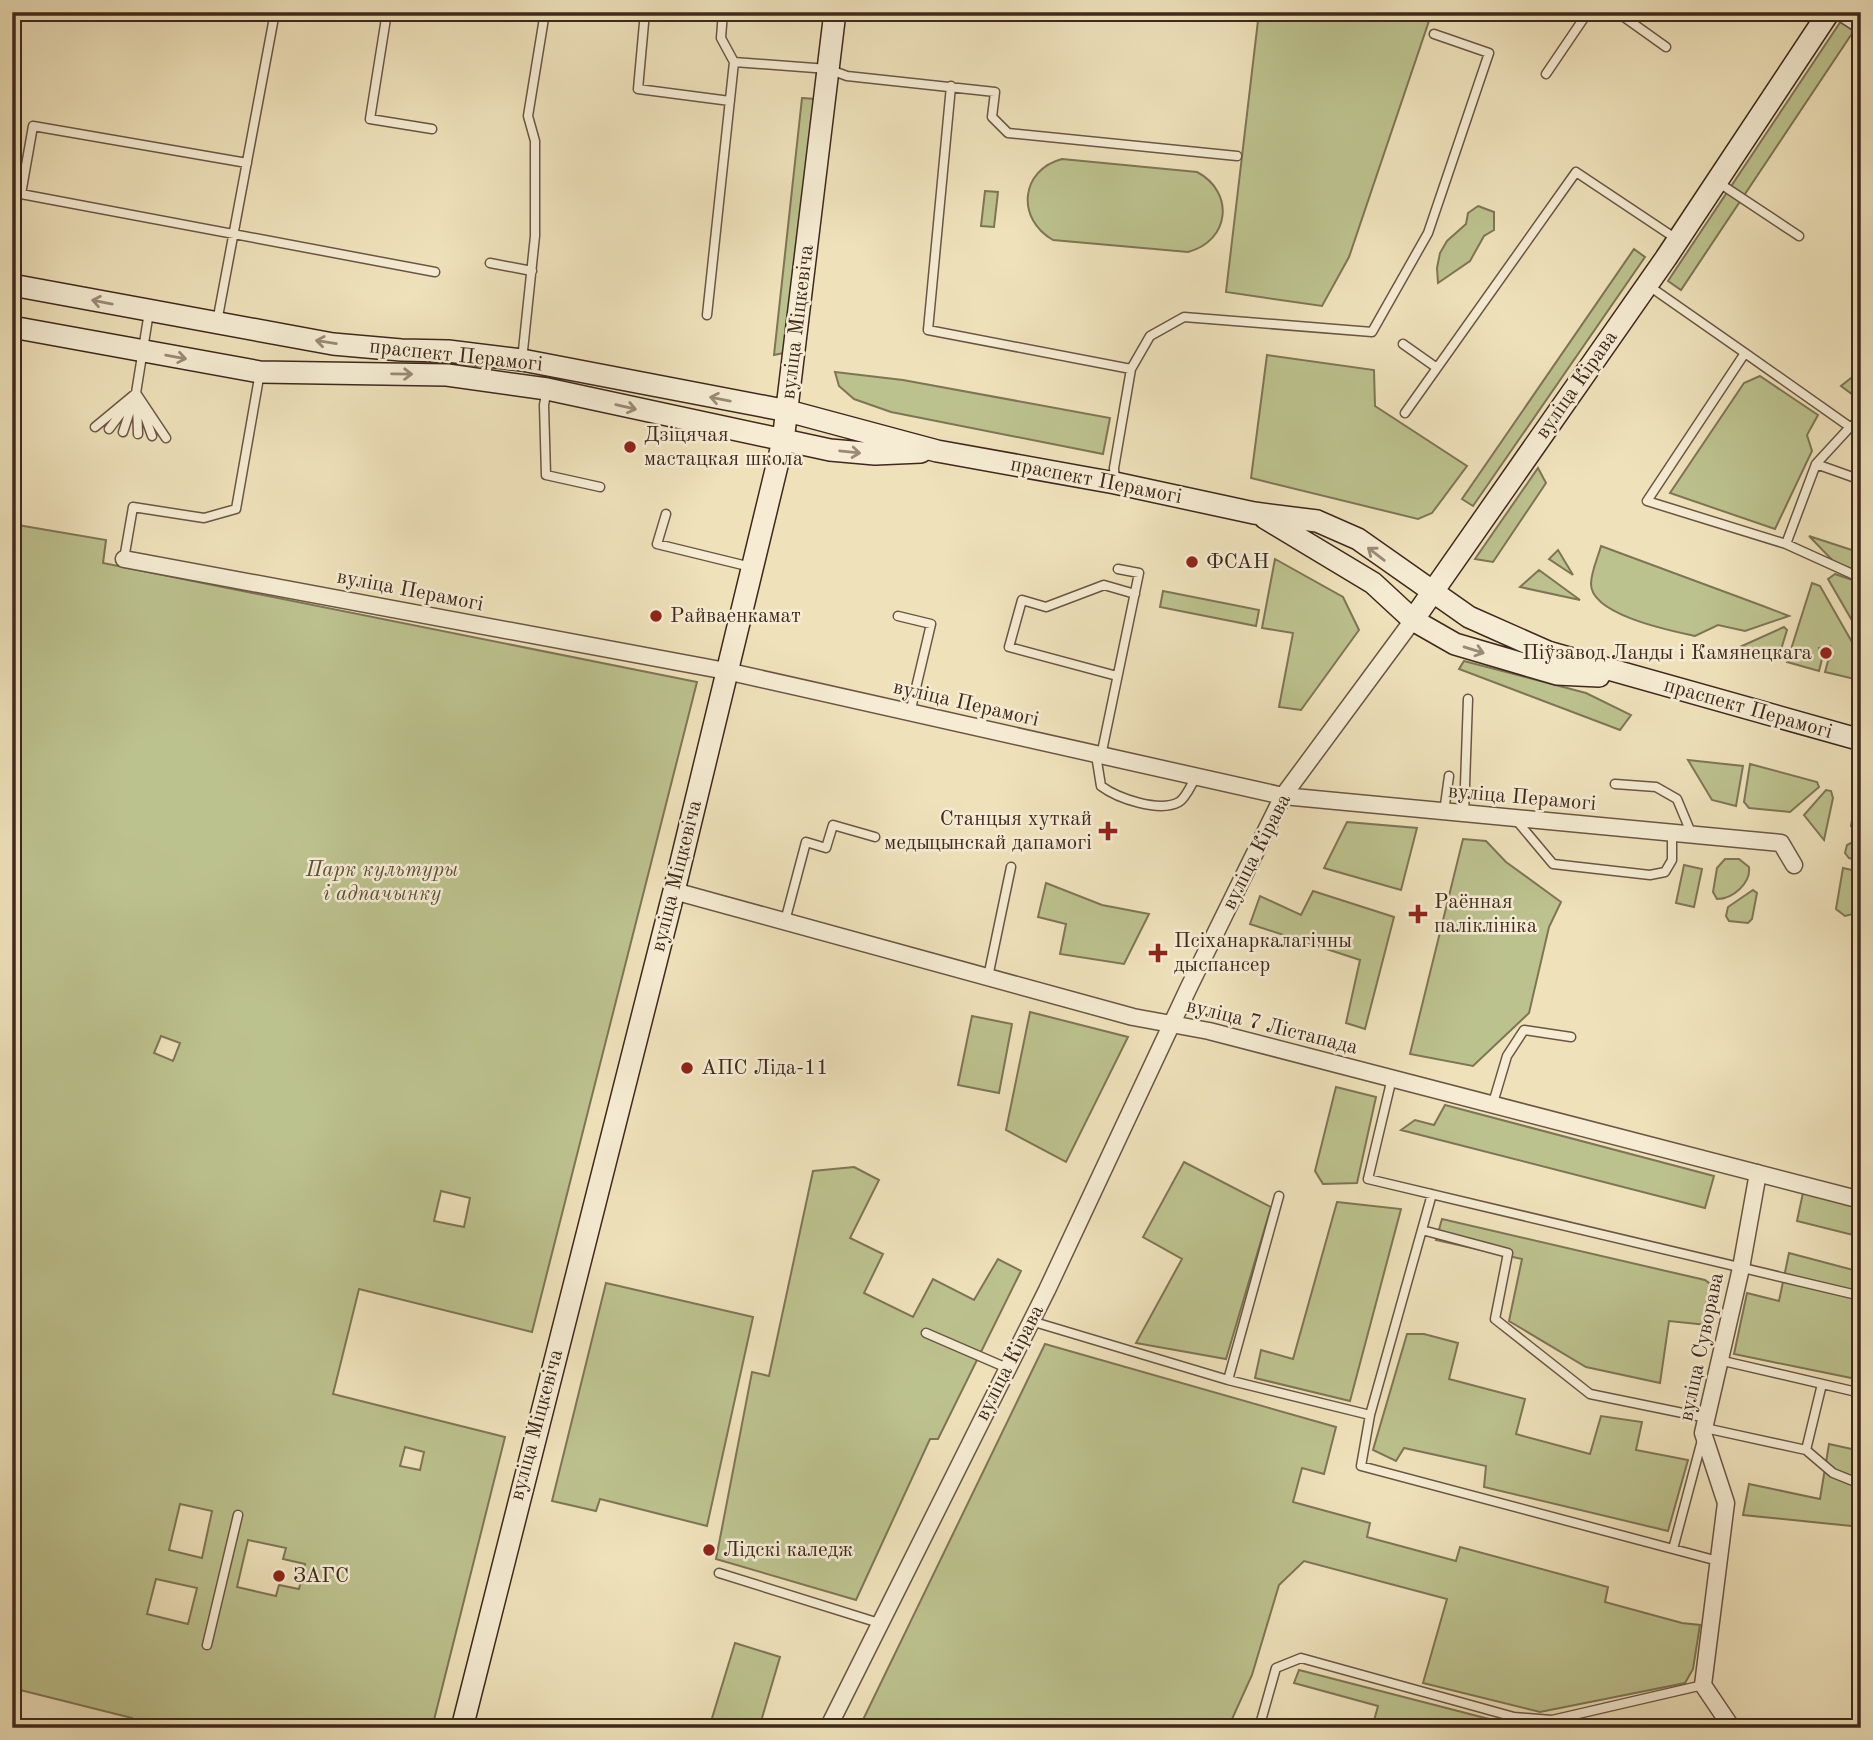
<svg xmlns="http://www.w3.org/2000/svg" width="1873" height="1740" viewBox="0 0 1873 1740" font-family="'Old Standard TT',serif">
<style>
.green{fill:#bcc28e;stroke:#7e7556;stroke-width:2;fill-rule:evenodd}
.lines{fill:none;stroke-linecap:round;stroke-linejoin:round}
.lane-casing{stroke:#6b5644;stroke-width:11}
.street-casing{stroke:#6b5644;stroke-width:19}
.secondary-casing{stroke:#3f281d;stroke-width:24}
.lane{stroke:#f5ecd3;stroke-width:8}
.street{stroke:#f5ecd3;stroke-width:16}
.secondary{stroke:#f5ecd3;stroke-width:21}
.oneway{stroke:#9a8a78}
.poi-dot{fill:#8f2418;stroke:#f5ecd3;stroke-width:2.5}
.labels{text-anchor:middle;dominant-baseline:central;stroke-width:5;stroke-linejoin:round;paint-order:stroke}
.street-label{font-size:21px;fill:#3f281d;stroke:#f5ecd3}
.poi-label{font-size:21px;fill:#3f281d;stroke:#f5ecd3;text-anchor:start}
.park-label{font-size:21px;font-style:italic;fill:#5e4e39;stroke:#f5ecd3}
</style>
<rect width="100%" height="100%" fill="#efe2bb"/>
<filter id="stains"><feTurbulence type="fractalNoise" baseFrequency=".00286" numOctaves="4"/><feColorMatrix values="0 0 0 0 .2 0 0 0 0 .09 0 0 0 0 .02 0 0 0 .5 -.17"/></filter>
<radialGradient id="worn" r=".72"><stop offset=".6" stop-color="#630" stop-opacity="0"/><stop offset="1" stop-color="#630" stop-opacity=".3"/></radialGradient>
<path class="green" d="M1259,12H1432L1349,257L1322,306L1226,292Z
M1847,12H1861V20L1681,290L1668,281Z
M802,98L815,99L784,353L774,355Z
M1062,159L1197,172C1235,192 1230,241 1188,252L1053,240C1016,219 1020,170 1062,159Z
M985,191L998,192L994,227L981,226Z
M1478,206L1494,212V230L1484,236L1470,261L1438,283L1437,268L1440,253L1447,241L1466,224L1468,213Z
M1634,249L1645,257L1473,506L1462,499Z
M1267,355L1374,370L1375,406L1467,466L1432,513L1418,519L1251,478Z
M1861,370V401L1841,386Z
M835,372L903,380L1110,418L1103,454L891,412L854,399L839,386Z
M1760,376L1818,415L1807,435L1812,451L1775,529L1670,493L1744,383Z
M1538,468L1546,483L1493,562L1475,559Z
M12,524L106,540L103,563L697,682L532,1332L359,1289L333,1394L505,1437L432,1728H131L132,1718L12,1688ZM161,1036L180,1043L173,1061L154,1053ZM441,1191L470,1198L464,1227L434,1221ZM405,1447L424,1452L420,1470L400,1466ZM180,1504L212,1511L202,1558L169,1550ZM248,1540L286,1548L283,1559L305,1564L299,1589L279,1585L276,1596L237,1587ZM156,1579L197,1588L188,1624L147,1614Z
M1809,536L1861,553V572L1835,563Z
M1601,546L1763,606L1789,616L1745,631L1718,625L1695,636C1672,631 1591,615 1591,584C1591,572 1598,557 1601,546Z
M1558,550L1573,575L1549,559Z
M1275,559L1343,597L1359,630L1301,710L1279,707L1293,633L1262,628Z
M1539,570L1580,600L1520,587Z
M1835,574L1861,583V636L1828,579Z
M1812,583L1820,586L1860,656L1859,680L1825,672L1828,661L1833,656L1830,646L1819,648L1822,659L1819,671L1787,662Z
M1163,591L1259,610L1256,626L1160,607Z
M1784,627L1787,630L1779,656L1775,658L1742,646Z
M1464,661L1586,693L1631,715L1620,730L1459,669Z
M1688,760L1743,766L1736,806L1712,800Z
M1750,764L1817,782L1819,787L1790,812L1749,808L1744,802Z
M1826,790L1831,791L1833,798L1824,840L1804,815Z
M1861,798V833L1860,834L1851,826L1855,803Z
M1347,822L1417,828L1401,890L1324,868Z
M1463,839L1486,841L1506,862L1561,902L1549,927L1529,1013L1473,1066L1410,1054Z
M1853,842L1861,844V861L1849,858L1845,853L1847,845Z
M1725,859H1739L1749,867C1751,883 1733,899 1717,899L1713,892L1717,868Z
M1684,865L1702,869L1694,907L1676,903Z
M1843,868L1861,872V912L1845,916L1836,909Z
M1046,883L1102,905L1149,914L1124,964L1060,954L1066,924L1038,917Z
M1753,890L1757,893L1752,919L1748,923L1729,921L1726,916L1728,907Z
M1313,891L1394,917L1365,1029L1346,1023L1360,960L1250,924L1260,896L1301,915Z
M1030,1012L1128,1037L1066,1162L1006,1130Z
M972,1016L1012,1024L999,1093L958,1085Z
M1336,1087L1376,1097L1357,1183L1323,1184L1315,1171Z
M1445,1105L1714,1176L1705,1208L1401,1130L1415,1120L1434,1125Z
M1184,1162L1271,1207L1226,1359L1136,1343L1182,1259L1143,1237Z
M854,1167L879,1180L850,1238L883,1254L864,1293L913,1317L933,1279L974,1300L998,1259L1021,1271L938,1439H930L856,1600L716,1559L752,1372L769,1376L813,1171Z
M1804,1188L1861,1203V1237L1797,1221Z
M1337,1202L1401,1209L1350,1401L1255,1378L1261,1350L1293,1359Z
M1442,1219L1705,1280L1718,1290L1712,1319L1707,1325L1669,1321L1660,1383L1586,1367L1509,1321L1522,1259L1436,1240Z
M1789,1253L1861,1272V1380L1734,1354L1747,1293L1779,1301Z
M606,1283L753,1317L707,1526L600,1499L596,1511L552,1501Z
M1407,1334H1424L1458,1343L1449,1379L1525,1399L1516,1434L1590,1454L1601,1416L1642,1422L1636,1450L1688,1460L1668,1531L1484,1487L1486,1466L1404,1448L1396,1461L1373,1450Z
M1045,1344L1336,1427L1324,1474L1302,1468L1293,1502L1370,1523L1367,1537L1456,1561L1460,1547L1608,1587L1605,1602L1682,1623L1700,1625L1693,1669L1685,1683L1540,1712L1423,1683L1447,1599L1304,1561L1279,1585L1252,1675L1228,1728H859Z
M1829,1444L1861,1451V1527L1743,1515L1749,1484L1820,1499Z
M735,1643L780,1657L759,1728H709Z
M1299,1670L1524,1728H1372L1378,1706L1294,1683Z"/>
<g class="lines">
<g class="lane-casing">
<path id="lane" d="M387,12L370,119L432,129
M645,12L638,89L730,101
M1617,12L1666,47
M1833,12L1861,30
M734,62L828,69L847,76L995,92L992,117L1008,133L1237,156
M1546,74L1588,12
M951,86L928,330L1131,369
M247,163L33,126L21,194L435,272
M1719,183L1799,236
M490,263L532,271
M1649,286L1745,353L1647,501L1786,544L1861,578
M707,315L734,62L721,38L723,12
M217,322L275,12
M1403,344L1437,368
M1745,353L1850,427
M522,360L535,236V141L528,116L545,12
M547,389L544,405L546,475L600,487
M136,393L166,438
M137,403L138,434
M141,405L152,436
M1405,413L1576,172L1678,240
M1861,420L1850,427L1816,464L1861,480
M95,427L136,393
M109,429L128,404
M123,432L136,393L149,312
M1115,483L1114,468L1131,369L1150,336L1184,317L1372,332L1428,233L1489,53L1434,34
M666,514L657,544L751,567
M1786,544L1816,464
M124,559L133,507L204,518L236,509L260,372
M898,616L931,624L910,713
M1117,676L1009,647L1022,600L1046,607L1104,585L1135,594
M1096,755L1101,786C1117,798 1159,813 1179,802C1186,798 1192,783 1197,775
M1101,756L1139,573L1118,569
M1615,784L1656,787L1677,799L1692,835
M1444,812L1449,776
M1464,814L1468,699
M1517,821L1553,864L1650,875L1665,872L1672,860V833
M785,921L806,842L826,848L833,825L875,837
M988,977L1011,867
M1392,1078L1368,1179L1861,1296
M1493,1103L1507,1056L1524,1030L1571,1037
M1422,1230L1508,1253L1495,1319L1590,1394L1707,1418
M1031,1321L1228,1380L1370,1415L1361,1466L1718,1561
M926,1333L1007,1368
M1719,1360L1861,1393
M1228,1380L1279,1196
M1370,1415L1432,1194
M1705,1428L1806,1450L1822,1384
M1806,1450L1833,1473L1858,1483L1861,1488
M1673,1549L1702,1440
M719,1573L879,1623
M207,1645L238,1515
M1259,1728L1276,1668L1301,1658L1514,1717L1552,1720L1703,1685"/>
</g>
<g class="street-casing">
<path id="street" d="M124,559L726,671L1283,796L1781,843L1794,865
M674,891L1133,1017L1209,1031L1861,1200
M828,1728L1047,1290L1189,987L1283,796L1413,620
M1732,1728L1703,1685L1726,1503L1703,1433L1741,1268L1758,1173"/>
</g>
<g class="secondary-casing">
<path id="secondary" d="M12,285L333,344L401,350L448,351L522,360L788,411L937,451L1115,483L1254,513L1317,521L1358,539L1469,617L1548,652L1861,740
M12,327L260,372L447,375L547,389L830,450L875,454L921,452
M1265,518L1373,583L1413,620L1455,644L1557,674L1599,676
M1413,620L1666,258L1829,12
M462,1728L674,891L783,441L835,12"/>
</g>
<use href="#lane" class="lane"/>
<use href="#street" class="street"/>
<use href="#secondary" class="secondary"/>
</g>
<defs><path id="oneway-shaft" d="M-6 0H5M1.5-3L5.5 0L1.5 3" fill="none" stroke-width="1.6" stroke-linecap="round" stroke-linejoin="round" transform="scale(1.75)"/></defs>
<g class="oneway">
<use href="#oneway-shaft" transform="translate(102 302) rotate(-169)"/>
<use href="#oneway-shaft" transform="translate(326 342) rotate(-171)"/>
<use href="#oneway-shaft" transform="translate(176 357) rotate(10)"/>
<use href="#oneway-shaft" transform="translate(402 374) rotate(1)"/>
<use href="#oneway-shaft" transform="translate(720 399) rotate(-169)"/>
<use href="#oneway-shaft" transform="translate(626 407) rotate(13)"/>
<use href="#oneway-shaft" transform="translate(850 452) rotate(6)"/>
<use href="#oneway-shaft" transform="translate(1376 554) rotate(-142)"/>
<use href="#oneway-shaft" transform="translate(1474 650) rotate(17)"/>
</g>
<g class="poi-dot">
<circle cx="630" cy="447" r="7"/>
<circle cx="1192" cy="562" r="7"/>
<circle cx="656" cy="616" r="7"/>
<circle cx="1826" cy="653" r="7"/>
<path d="M1104.5 820.5h7v7h7v7h-7v7h-7v-7h-7v-7h7z"/>
<path d="M1414.5 903.5h7v7h7v7h-7v7h-7v-7h-7v-7h7z"/>
<path d="M1154.5 942.5h7v7h7v7h-7v7h-7v-7h-7v-7h7z"/>
<circle cx="687" cy="1068" r="7"/>
<circle cx="709" cy="1550" r="7"/>
<circle cx="279" cy="1576" r="7"/>
</g>
<g class="labels">
<g class="street-label">
<text transform="translate(798 322) rotate(-83)">вуліца Міцкевіча</text>
<text transform="translate(456 356) rotate(6)">праспект Перамогі</text>
<text transform="translate(1577 385) rotate(-55)">вуліца Кірава</text>
<text transform="translate(1096 481) rotate(11)">праспект Перамогі</text>
<text transform="translate(410 591) rotate(11)">вуліца Перамогі</text>
<text transform="translate(966 704) rotate(13)">вуліца Перамогі</text>
<text transform="translate(1748 709) rotate(16)">праспект Перамогі</text>
<text transform="translate(1522 798) rotate(5)">вуліца Перамогі</text>
<text transform="translate(1257 852) rotate(-63)">вуліца Кірава</text>
<text transform="translate(677 876) rotate(-76)">вуліца Міцкевіча</text>
<text transform="translate(1272 1027) rotate(14)">вуліца 7 Лістапада</text>
<text transform="translate(1702 1347) rotate(-78)">вуліца Суворава</text>
<text transform="translate(1010 1363) rotate(-63)">вуліца Кірава</text>
<text transform="translate(537 1425) rotate(-75)">вуліца Міцкевіча</text>
</g>
<g class="poi-label">
<text x="644" y="435">Дзіцячая<tspan x="644" dy="24">мастацкая школа</tspan></text>
<text x="1206" y="562">ФСАН</text>
<text x="670" y="616">Райваенкамат</text>
<text x="1812" y="653" text-anchor="end">Піўзавод Ланды і Камянецкага</text>
<text x="1092" y="819" text-anchor="end">Станцыя хуткай<tspan x="1092" dy="24">медыцынскай дапамогі</tspan></text>
<text x="1434" y="902">Раённая<tspan x="1434" dy="24">паліклініка</tspan></text>
<text x="1174" y="941">Псіханаркалагічны<tspan x="1174" dy="24">дыспансер</tspan></text>
<text x="701" y="1068">АПС Ліда-11</text>
<text x="723" y="1550">Лідскі каледж</text>
<text x="293" y="1576">ЗАГС</text>
</g>
<g class="park-label">
<text x="382" y="870">Парк культуры<tspan x="382" dy="24">і адпачынку</tspan></text>
</g>
</g>
<rect width="1873" height="1740" fill="none" stroke="#efe2bb" stroke-width="42"/>
<rect x="14" y="14" width="1845" height="1712" fill="none" stroke="#3f281d" stroke-width="3.5"/>
<rect x="21" y="21" width="1831" height="1698" fill="none" stroke="#3f281d" stroke-width="2"/>
<rect width="100%" height="100%" filter="url(#stains)"/>
<rect width="100%" height="100%" fill="url(#worn)"/>
</svg>
